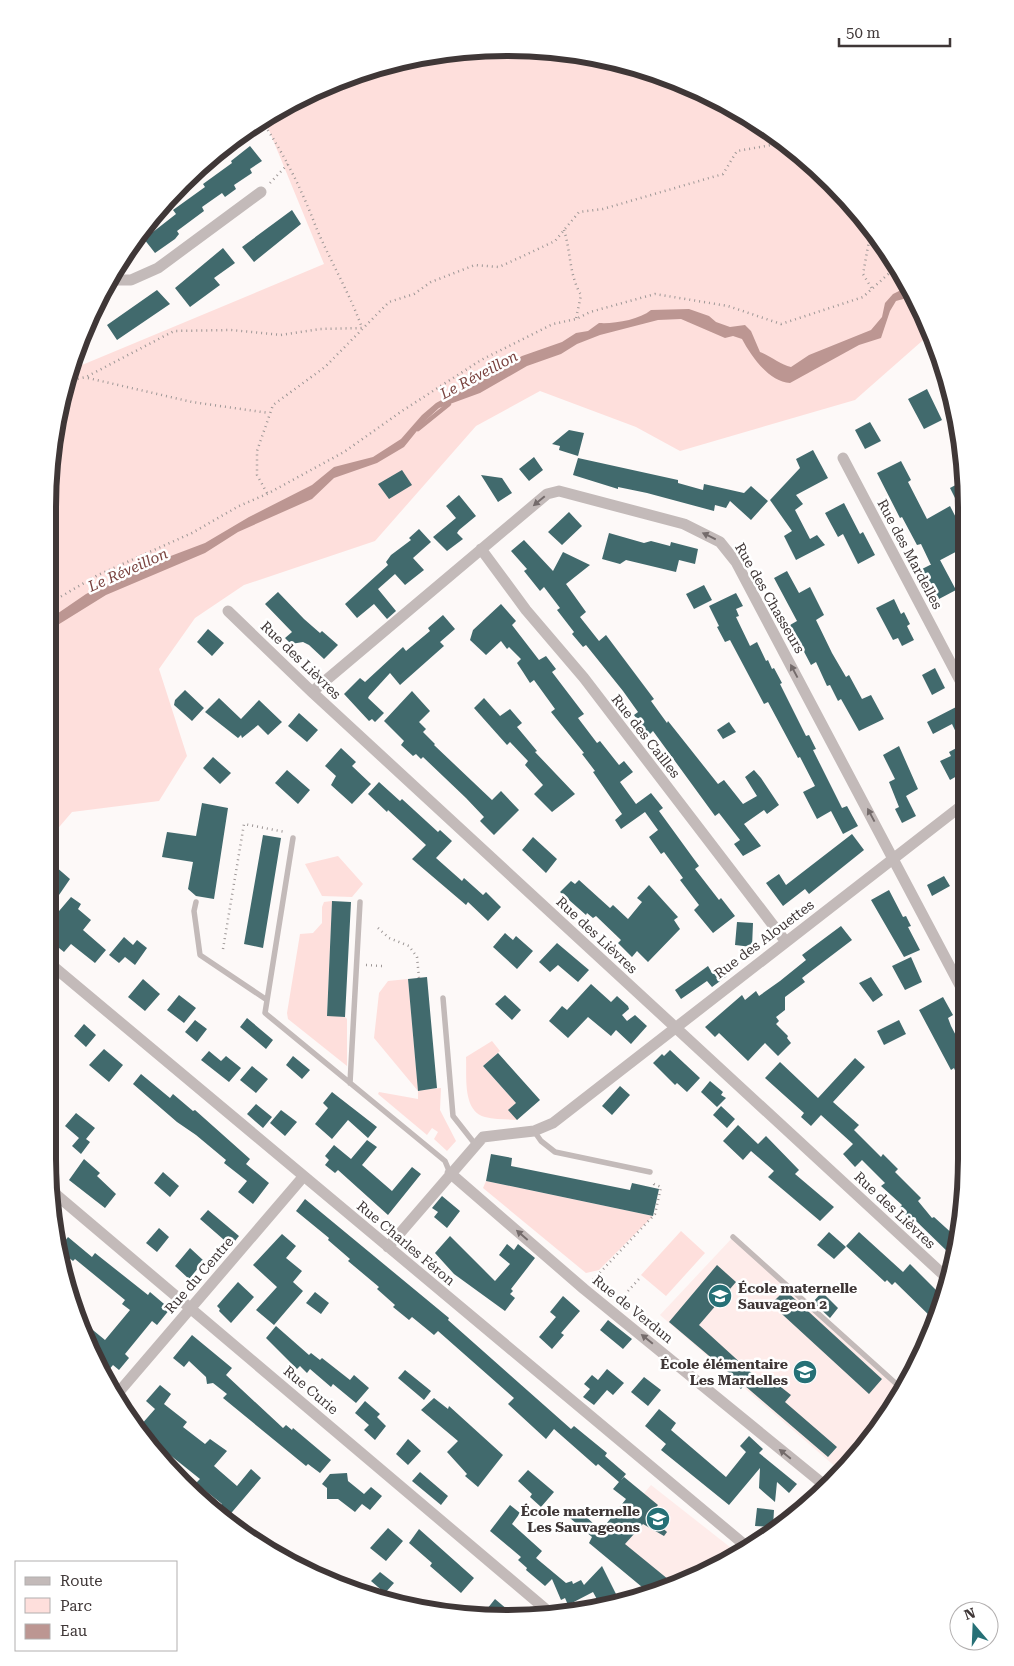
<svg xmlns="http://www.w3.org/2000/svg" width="1014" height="1666" viewBox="0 0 1014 1666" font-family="'Roboto Serif',serif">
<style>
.built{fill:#feecea}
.green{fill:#fedfdc}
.water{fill:#bc9692}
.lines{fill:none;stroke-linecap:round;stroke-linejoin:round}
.stream{stroke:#bc9692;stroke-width:4.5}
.building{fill:#416a6d}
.path{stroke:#9d9796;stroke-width:2.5;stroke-dasharray:1 4;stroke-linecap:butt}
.service{stroke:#c3bab9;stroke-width:5.5}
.minor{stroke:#c3bab9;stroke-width:11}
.oneway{fill:#746b6b}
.labels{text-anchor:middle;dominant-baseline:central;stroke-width:5;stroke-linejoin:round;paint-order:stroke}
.street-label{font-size:14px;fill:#3f3737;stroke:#fff}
.poi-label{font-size:14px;font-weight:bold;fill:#3f3737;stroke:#fff;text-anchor:end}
.water-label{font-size:15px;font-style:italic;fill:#7a433f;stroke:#fff}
.rim{fill:none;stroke:#3f3737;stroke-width:6}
</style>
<rect width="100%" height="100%" fill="#fdf9f8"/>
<path class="built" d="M733,1237L902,1389L889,1415L838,1469L660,1315Z
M651,1485L735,1551L658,1593L601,1544Z"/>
<path class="green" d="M507,48L597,56L683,83L763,125L852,204L905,278L930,334L855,400L680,451L636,427L540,391L476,426L375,541L244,585L195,618L159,669L187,756L159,801L72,812L48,840L49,477L70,370L324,264L264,118L331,82L418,56Z
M338,856L363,884L352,897L322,896L305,864Z
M332,901L327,1015L345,1017L347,1019V1066L288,1019L287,1013L300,934L313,933L322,923V907L324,902Z
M408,979L418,1090L441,1088L440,1110L456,1141L447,1151L434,1139L438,1132L432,1128L427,1135L378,1094L379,1092L418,1099V1091L374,1038L379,993L388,981Z
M492,1041L500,1051L483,1066L516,1103L517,1120C507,1119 495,1120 485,1117C462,1111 467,1076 466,1057Z
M486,1181L653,1216L599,1270L586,1273L483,1188Z
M681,1231L705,1253L666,1296L641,1275Z"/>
<path class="water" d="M905,288H910L914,296L896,301L890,311L881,338L859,345L790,383C769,382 751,356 742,339L733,336L725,338L681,319L658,320L600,335L577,344L561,354L527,366L480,393L439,408L425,421L404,447L377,463L334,478L312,499L238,532L205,553L106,595L48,631V620L86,594L131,571L205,543L249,517L312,485L334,467L373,457L401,439L422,415L436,403L522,356L562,342L576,333L588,331L599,323C614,324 639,320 651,310L689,309L709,316L716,322L730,327L745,325L751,331L760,352C770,356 781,365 791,367L809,355L871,330L882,317L885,303L893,294Z"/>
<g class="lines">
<path class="stream" d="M418,429L449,404"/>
</g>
<path class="building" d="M250,146L262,161L250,169L252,173L234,185L236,189L225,197L222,193L202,207L204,211L177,231L179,234L175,239L155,253L144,239L176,214L173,210L205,187L203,184L232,163L231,161Z
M292,210L301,224L254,262L242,247Z
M223,248L235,263L214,278L220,285L190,307L175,288Z
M157,290L170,304L117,340L107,325Z
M927,389L942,420L924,429L908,399Z
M870,422L881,441L865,449L855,430Z
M569,430L584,433L578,456L559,450L560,446L552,444Z
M813,450L828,478L796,495L803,504L795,510L810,539L817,535L825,545L796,560L784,536L792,531L770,500L800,468L796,459Z
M534,457L543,470L529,481L519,469Z
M578,458L678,480V483L703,490L704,484L744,493L751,486L768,501L751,520L730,501L726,508L715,505L714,511L647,493L618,487V489L573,475Z
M901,461L911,480L908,482L927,519L950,506L965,535V547L931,565L921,544L917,545L902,517L900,518L877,473Z
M402,470L412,485L389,499L378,484Z
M481,475L502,478L512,493L498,502Z
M965,480V518L950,488Z
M459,495L476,516L459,530L457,533L463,539L447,551L433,537L456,518L446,506Z
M844,503L860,534L863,532L875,555L858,564L843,534L838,537L825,513Z
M569,512L582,526L562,545L548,532Z
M419,529L431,542L413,558L424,570L405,585L395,574L378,589L396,611L387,619L374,604L357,618L345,604L388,565L386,562L391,555L411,540L409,538Z
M609,533L644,543L651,541L670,546L671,542L698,549L695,564L679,560L676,572L626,560L620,564L602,559Z
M524,540L553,571L563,552L590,565L566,584L586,612L580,617L599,641L606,635L654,699L651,701L667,723L668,721L718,784L724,780L743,804L757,796L745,777L754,770L761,778L779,805L767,814L764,810L744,824L761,846L743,856L734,844L740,840L719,813L715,816L653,731L649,735L634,715L638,712L623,691L586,645L583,647L572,634L574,632L557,610L560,608L544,587L540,591L524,571L527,569L511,551Z
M940,560L956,590L939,599L922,569Z
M787,571L799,593L810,587L824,615L816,620L832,653L846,677L849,675L862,699L871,695L884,719L859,731L841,699L838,701L830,685L827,686L816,662L811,665L790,625L797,621L774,578Z
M704,585L712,600L694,609L686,594Z
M278,592L304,619L320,633L322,631L338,645L324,659L309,645L303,642L291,644L285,638L292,632L265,604Z
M736,593L743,606L736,609L739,616L736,617L750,646L757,642L766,661L768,660L772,669L774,668L782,683L780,684L806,736L809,735L816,749L813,750L842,808L847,806L858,826L843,834L831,811L817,819L803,792L815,786L800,757L798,758L768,702L764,704L730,640L725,642L717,627L719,626L709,606Z
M894,599L901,614L904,612L910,624L907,626L914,640L902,646L898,638L893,640L876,608Z
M501,604L516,621L512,625L539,660L546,656L556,669L552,672L584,714L578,718L597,743L600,741L619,765L624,761L633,772L620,782L636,804L651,793L663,808L659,811L699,866L695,869L719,900L721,898L735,916L713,933L694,910L699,905L680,880L683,878L664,852L661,854L649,837L658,830L645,812L621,829L615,820L622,814L593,772L595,771L582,754L584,753L551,712L555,709L534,680L530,683L523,672L517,663L521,659L509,647L507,649L501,641L486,655L470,640L473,630Z
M443,615L455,629L440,642L444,646L400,685L390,673L369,696L368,698L384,713L375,722L372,719L369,721L344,694L360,678L365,682L403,647L406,651L430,631L428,628Z
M208,629L224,643L212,656L197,642Z
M935,668L945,688L932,695L922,675Z
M185,690L204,708L192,721L174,705L175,700Z
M412,691L430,711L419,722L426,729L423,732L435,744L434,745L492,800L501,791L519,810L494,835L480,821L484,817L466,798L423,757L421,759L416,754L413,756L401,745L404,741L384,721Z
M219,698L241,719L259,700L282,722L268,735L258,725L242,738L241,735L238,738L205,712Z
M484,698L500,716L510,709L522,723L517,727L537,751L535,752L575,794L552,812L534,794L543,785L525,765L528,761L510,742L507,745L474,708Z
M960,705L965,716V793L957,776L950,780L940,761L951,756L949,752L962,745L952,724L933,734L927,722Z
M299,713L318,730L307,742L288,726Z
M729,722L736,732L723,739L717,730Z
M899,746L918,789L906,796L916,816L902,823L895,809L899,807L889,782L895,779L883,755Z
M341,748L356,762L352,766L371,784L352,804L331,785L336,776L325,766Z
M213,757L231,773L220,784L203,768Z
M287,770L310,790L298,804L275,783Z
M379,782L400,801L402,799L438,832L440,830L452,841L436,858L462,881L464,878L483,895L486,892L501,907L488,921L468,902L466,905L412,859L426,845L388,810L387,812L368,794Z
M202,803L228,808L214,899L196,896L188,889L193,862L162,857L167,832L196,836Z
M852,834L864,850L809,894L805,889L783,906L766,883L779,874L786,885Z
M263,835L281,838L263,948L244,944Z
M533,837L557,859L546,873L522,850Z
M48,860L70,879L59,895L48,886Z
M944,876L950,886L932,896L927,885Z
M579,880L610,908L613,905L628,919L642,902L637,898L649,885L678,917L674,920L680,929L648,962L637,951L632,957L618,943L621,940L596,916L593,918L587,913L586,915L560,892L571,881L575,884Z
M889,890L903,917L906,916L911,926L908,927L920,950L904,957L871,900Z
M71,897L81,904L78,909L91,920L83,930L106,950L95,963L71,944L64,952L48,939V924Z
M332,901L351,902L345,1017L327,1016Z
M737,922L753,923L752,947L735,945Z
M841,926L852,940L802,978L805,982L785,997V1010L776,1017L779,1021L776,1024L788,1036L787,1038L791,1043L778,1056L765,1043L748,1061L719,1033L715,1037L705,1027L742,995L745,1000L756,991L759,996L780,981L806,960L802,955Z
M505,933L513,940L516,936L533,951L517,969L493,947Z
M124,937L133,945L137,940L147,948L135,965L125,957L119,963L109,955Z
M557,943L589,970L578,982L558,965L550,972L539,962Z
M911,957L922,982L905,990L892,966Z
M719,965L727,976L712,987L707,981L681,999L675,990L708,966L711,971Z
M427,977L437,1088L418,1091L408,979Z
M871,977L883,995L873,1002L859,983Z
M143,979L160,994L145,1011L128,997Z
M591,984L611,1002L617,996L628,1006L629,1009L622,1015L627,1021L635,1015L647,1026L631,1044L616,1030L611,1036L588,1017L568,1038L549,1021L562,1006L567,1010Z
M179,995L196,1008L184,1023L167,1010Z
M505,995L521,1010L512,1020L495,1004Z
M943,997L953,1015L948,1018L951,1026L965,1053V1094L954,1068L951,1070L919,1010Z
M247,1018L273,1040L266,1049L240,1027Z
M195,1020L207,1029L197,1042L185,1032Z
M899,1020L906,1034L884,1045L877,1031Z
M84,1024L96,1035L86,1047L74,1036Z
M104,1049L123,1065L109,1082L89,1065Z
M670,1050L700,1078L687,1092L677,1083L675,1085L653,1063L662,1054L664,1056Z
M209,1051L221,1061L226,1056L241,1068L229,1082L201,1060Z
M498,1053L540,1100L517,1120L508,1110L516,1103L483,1066Z
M293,1056L310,1070L302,1079L286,1065Z
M855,1058L865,1067L833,1102L859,1125L854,1130L881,1157L883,1154L898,1169L895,1172L921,1198L918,1201L932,1218L934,1217L956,1237L952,1256L913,1218L911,1220L899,1209L902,1205L881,1186L885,1183L862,1160L855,1167L843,1154L853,1144L821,1115L811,1126L801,1117L804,1113L765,1078L780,1062L818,1098Z
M252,1066L268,1079L256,1093L240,1080Z
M141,1074L170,1098L173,1094L193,1111L195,1110L250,1159L246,1164L269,1183L253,1204L238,1192L247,1181L224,1163L226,1160L196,1135L177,1122L133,1084Z
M710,1081L723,1092L721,1095L726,1098L717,1107L701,1092Z
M620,1086L630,1095L612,1115L602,1106Z
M332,1092L377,1127L368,1138L348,1120L332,1139L315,1124L328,1108L323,1103Z
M256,1104L272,1117L263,1128L247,1114Z
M721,1106L735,1119L727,1128L713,1115Z
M281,1110L297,1122L285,1136L270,1123Z
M76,1113L95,1128L86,1139L90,1142L81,1154L72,1146L79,1138L65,1126Z
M738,1125L758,1144L766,1136L799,1170L795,1174L834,1207L820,1221L768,1177L774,1171L751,1151L743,1160L723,1141Z
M367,1140L377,1147L362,1165L392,1191L412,1167L421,1174L388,1215L338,1170L335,1173L325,1165L329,1160L325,1156L334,1145L351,1159Z
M491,1154L512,1158L511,1166L630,1190L632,1183L659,1189L653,1216L486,1181Z
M84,1159L100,1173L97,1176L116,1194L105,1208L69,1180Z
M163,1172L179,1186L170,1197L154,1183Z
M442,1196L460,1211L447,1228L434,1217L438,1212L432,1208Z
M305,1199L449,1318L448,1320L571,1429L574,1426L607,1453L605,1456L626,1474L621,1480L624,1477L658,1505L649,1516L667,1532L664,1536L643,1524L625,1544L674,1584L654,1594L633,1598L642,1587L589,1543L592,1537L570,1518L578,1509L597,1527L599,1524L603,1528L626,1499L613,1489L619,1482L598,1464L596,1466L554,1429L546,1439L508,1404L514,1398L438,1331L434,1335L412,1317L409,1320L393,1307L395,1305L377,1289L379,1287L348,1261L350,1259L328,1240L329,1238L296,1211Z
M208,1210L239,1236L231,1246L200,1219Z
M159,1228L169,1237L157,1252L146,1243Z
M829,1232L846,1247L834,1259L817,1245Z
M859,1232L903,1272L910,1264L944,1298L935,1321L895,1282L892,1285L887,1280L885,1282L846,1246Z
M282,1234L296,1246L286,1258L302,1271L293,1282L303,1291L274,1325L256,1310L277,1287L253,1265Z
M450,1236L495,1281L510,1264L499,1255L507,1244L514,1250L518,1244L535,1258L511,1289L513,1291L510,1294L515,1298L505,1311L454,1274L435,1253Z
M68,1237L92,1257L95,1253L148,1295L150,1292L170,1309L157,1325L152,1321L125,1354L129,1358L119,1370L113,1365L107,1372L77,1317L105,1340L130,1310L122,1304L125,1300L75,1259L73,1261L63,1253L62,1245Z
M190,1248L204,1261L189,1279L175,1266Z
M717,1265L736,1282L699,1325L766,1386L772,1380L791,1395L785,1402L837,1447L828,1457L744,1385L741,1389L731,1380L734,1377L669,1322Z
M238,1282L254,1297L231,1323L219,1311L220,1309L217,1306Z
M785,1290L882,1379L869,1394L771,1304Z
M315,1292L329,1303L321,1314L306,1303Z
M822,1292L838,1308L830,1318L813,1302Z
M563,1296L580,1311L561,1333L564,1335L552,1349L539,1337L556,1317L550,1312Z
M608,1320L632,1339L623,1349L600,1330Z
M276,1326L309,1355L311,1353L320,1360L322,1358L350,1380L354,1375L369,1388L356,1403L333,1384L331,1387L310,1369L307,1373L300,1366L297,1369L266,1338Z
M192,1335L232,1368L226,1375L283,1428L286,1425L292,1430L293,1428L331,1460L320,1473L308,1464L306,1466L223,1398L227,1394L213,1383L207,1384L206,1377L189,1361L184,1367L173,1358Z
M607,1369L624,1383L613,1395L607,1390L594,1405L583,1397L590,1389L584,1384L592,1375L598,1380Z
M405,1370L431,1391L424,1400L398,1378Z
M644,1377L661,1390L648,1406L631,1392Z
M160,1385L171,1394L164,1404L187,1422L183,1427L205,1444L210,1439L227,1451L214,1466L237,1486L251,1469L261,1478L227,1518L218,1509L222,1504L196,1483L200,1479L160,1447L161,1445L140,1426L155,1409L146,1401Z
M434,1398L448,1409L449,1406L503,1455L478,1487L465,1476L467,1474L447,1452L458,1441L421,1410Z
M365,1401L380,1414L377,1417L386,1426L375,1440L364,1430L369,1425L355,1413Z
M659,1409L676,1423L671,1430L726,1477L746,1452L740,1446L749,1436L763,1449L759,1453L797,1484L789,1493L777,1482L775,1502L759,1488L760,1468L729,1505L661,1450L666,1444L645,1426Z
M408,1439L421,1451L408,1465L396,1454Z
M528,1470L554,1492L541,1507L530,1497L532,1494L518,1481Z
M420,1472L448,1496L441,1505L412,1481Z
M347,1473L348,1481L364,1494L371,1487L382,1496L370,1510L362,1504L355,1512L338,1499H327V1488L322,1484L330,1474Z
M510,1505L520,1513L512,1524L542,1551L536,1558L566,1583L572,1581L573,1584L581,1580L584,1585L602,1566L619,1600L599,1603L593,1592L568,1605L565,1598L561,1600L552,1579L545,1586L526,1570L527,1568L518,1560L521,1557L490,1531Z
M757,1508L774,1510L773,1527L755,1526Z
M388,1528L403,1541L386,1561L370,1548Z
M419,1529L474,1578L461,1593L430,1566L432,1563L409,1543Z
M380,1572L394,1583L385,1593L371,1581Z
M495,1599L516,1617L507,1618L483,1614Z"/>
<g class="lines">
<path class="path" d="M270,183L288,164
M564,230C571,252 569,275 581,295L576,319
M871,230L863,274L872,289
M88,378L192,402L269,413
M68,381L86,377L174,331L231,330L281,335L320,329L362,328C349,291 328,258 314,222C300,186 283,152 261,120
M267,493L257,475V451L273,405L325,367L389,302L414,294L431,282L475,265L499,267L521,257L555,241L579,212L603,209L723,174L737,151L783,143
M48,604L98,575L192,533L239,506L267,494L344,452L402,411L481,360L553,324L576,319L590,312L655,294L728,306L781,324L863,297L897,266
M378,928L389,938L409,946L417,957L419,978
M223,949L244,824L285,832
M366,965L382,966
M593,1280L655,1214L661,1187L654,1184L653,1181
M628,1291L639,1279"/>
<path class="service" d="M293,838L265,1013L445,1161L450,1173
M196,902L194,911L200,955L267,1000
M443,998L453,1116L475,1144
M350,1083L360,902
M534,1131L541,1141L555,1152L650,1172
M733,1237L902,1389"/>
<path class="minor" d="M111,280H131L158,268L261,192
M843,458L965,690
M481,549L526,610L584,678L786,942
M228,611L312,692L948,1279
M312,692L547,494L559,491L684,524L720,542L736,562L965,995
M48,962L746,1546
M450,1173L584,1289L823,1484
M53,1192L549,1612
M388,1247L483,1137L534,1131L553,1123L965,803
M118,1393L303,1177"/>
</g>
<defs><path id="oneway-solid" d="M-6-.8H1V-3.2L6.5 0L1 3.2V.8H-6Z" transform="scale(1.25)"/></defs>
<g class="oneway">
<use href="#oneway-solid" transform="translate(539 501) rotate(140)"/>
<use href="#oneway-solid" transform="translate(709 536) rotate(-154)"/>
<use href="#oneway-solid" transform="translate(794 671) rotate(-118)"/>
<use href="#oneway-solid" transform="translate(871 815) rotate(-118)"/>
<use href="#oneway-solid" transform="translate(522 1235) rotate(-139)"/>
<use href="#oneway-solid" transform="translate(647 1339) rotate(-141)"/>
<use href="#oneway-solid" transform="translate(785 1454) rotate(-141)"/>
</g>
<defs>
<g id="school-disc" transform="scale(1.25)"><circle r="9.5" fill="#267076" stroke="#fff"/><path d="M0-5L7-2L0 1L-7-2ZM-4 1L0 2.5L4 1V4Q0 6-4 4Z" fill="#fff"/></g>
</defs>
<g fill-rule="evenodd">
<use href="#school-disc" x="720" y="1296"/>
<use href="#school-disc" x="805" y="1372"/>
<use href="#school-disc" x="658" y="1519"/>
</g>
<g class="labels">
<g class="street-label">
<text transform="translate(910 554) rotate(62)">Rue des Mardelles</text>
<text transform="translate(770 598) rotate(60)">Rue des Chasseurs</text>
<text transform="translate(301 660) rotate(44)">Rue des Lièvres</text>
<text transform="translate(646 736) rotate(52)">Rue des Cailles</text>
<text transform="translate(597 935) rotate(43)">Rue des Lièvres</text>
<text transform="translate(764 939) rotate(-37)">Rue des Alouettes</text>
<text transform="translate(895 1210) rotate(43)">Rue des Lièvres</text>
<text transform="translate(406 1243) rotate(40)">Rue Charles Féron</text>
<text transform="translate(199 1275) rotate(-49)">Rue du Centre</text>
<text transform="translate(633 1309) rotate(39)">Rue de Verdun</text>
<text transform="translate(311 1390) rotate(40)">Rue Curie</text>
</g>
<g class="poi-label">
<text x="738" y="1288" text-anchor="start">École maternelle<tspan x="738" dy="16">Sauvageon 2</tspan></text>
<text x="788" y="1364">École élémentaire<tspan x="788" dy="16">Les Mardelles</tspan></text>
<text x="640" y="1511">École maternelle<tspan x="640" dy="16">Les Sauvageons</tspan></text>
</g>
<g class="water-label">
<text transform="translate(479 375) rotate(-28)">Le Réveillon</text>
<text transform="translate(128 570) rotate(-24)">Le Réveillon</text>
</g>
</g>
<path d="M0 0H1014V1666H0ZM507 56H507A451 451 0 0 1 958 507V1159A451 451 0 0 1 507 1610H507A451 451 0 0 1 56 1159V507A451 451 0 0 1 507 56Z" fill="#fff" fill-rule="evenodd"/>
<path class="rim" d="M507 56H507A451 451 0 0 1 958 507V1159A451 451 0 0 1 507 1610H507A451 451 0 0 1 56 1159V507A451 451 0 0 1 507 56Z"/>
<rect x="15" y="1561" width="162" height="90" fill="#ffffff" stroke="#b2afaf"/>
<rect x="25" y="1577" width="25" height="8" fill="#c3bab9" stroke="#b2afaf"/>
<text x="60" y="1586" font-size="15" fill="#3f3737">Route</text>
<rect x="25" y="1598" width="25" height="15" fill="#fedfdc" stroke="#b2afaf"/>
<text x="60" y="1611" font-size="15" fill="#3f3737">Parc</text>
<rect x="25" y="1624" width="25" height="15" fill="#bc9692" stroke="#b2afaf"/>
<text x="60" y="1636" font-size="15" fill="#3f3737">Eau</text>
<g transform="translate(974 1626) rotate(341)"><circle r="24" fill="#ffffff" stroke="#b2afaf"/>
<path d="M0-4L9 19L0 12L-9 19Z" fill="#267076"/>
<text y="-8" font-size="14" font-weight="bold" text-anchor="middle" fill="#3f3737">N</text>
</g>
<path d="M839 38v8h111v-8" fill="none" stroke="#3f3737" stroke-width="2.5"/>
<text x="846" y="38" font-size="15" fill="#3f3737" stroke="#ffffff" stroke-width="4" paint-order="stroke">50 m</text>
</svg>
